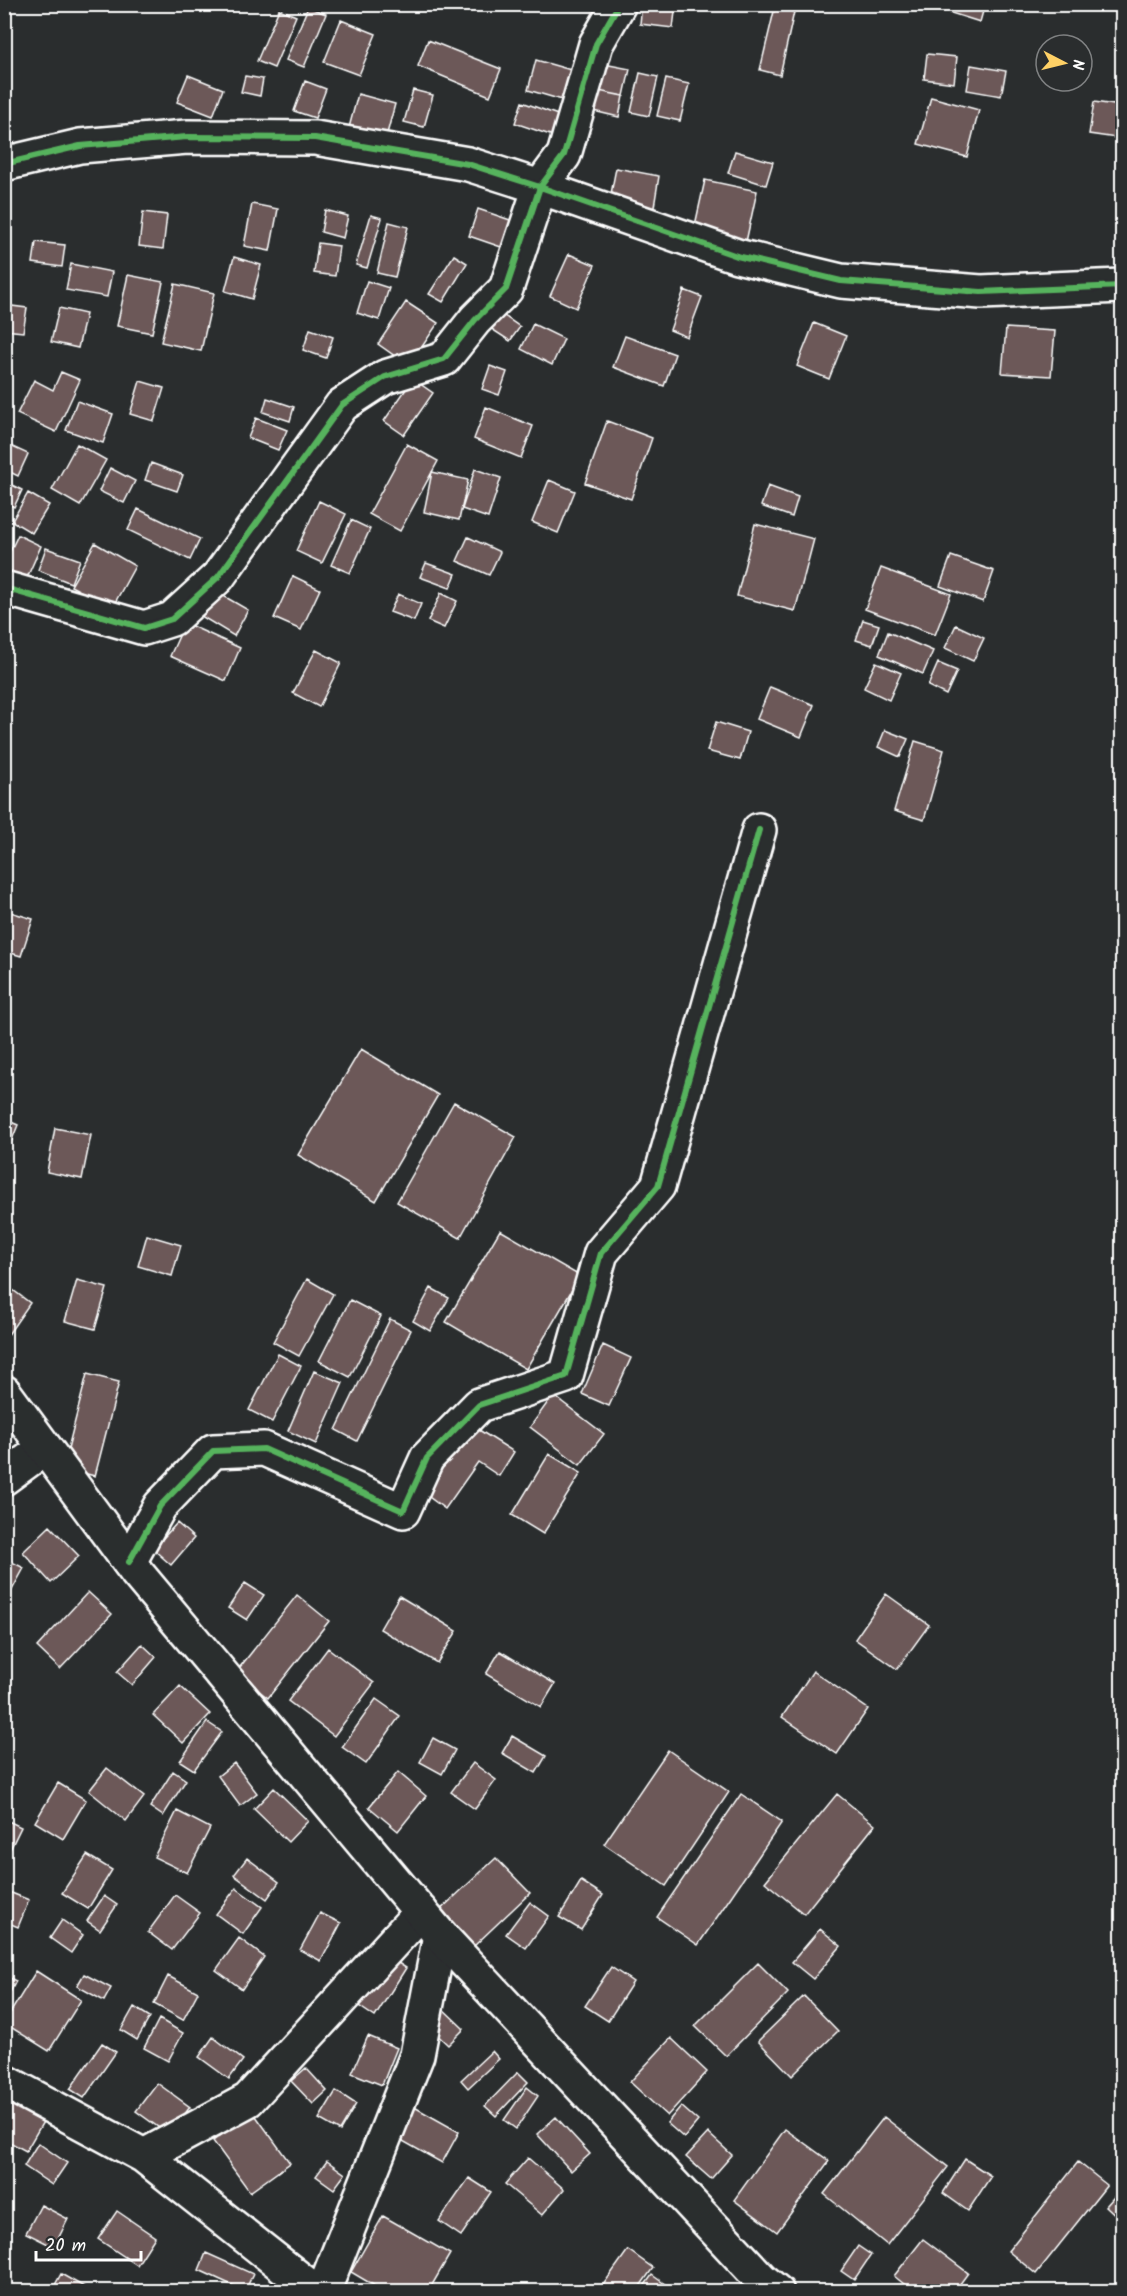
<svg xmlns="http://www.w3.org/2000/svg" width="1127" height="2296" viewBox="0 0 1127 2296" font-family="Kalam,sans-serif">
<style>
.building{fill:#6c5959;stroke:#fff;stroke-width:1.5}
.lines{fill:none;stroke-linecap:round;stroke-linejoin:round}
.street-casing{stroke:#fff;stroke-width:38}
.secondary-casing{stroke:#fff;stroke-width:38}
.street{stroke:#2a2d2e;stroke-width:33}
.secondary{stroke:#2a2d2e;stroke-width:33}
.cycleway-casing{stroke:#2a2d2e;stroke-width:10}
.cycleway{stroke:#56b35d;stroke-width:6}
</style>
<rect width="100%" height="100%" fill="#2a2d2e"/>
<filter id="ink" filterUnits="userSpaceOnUse"><feTurbulence type="fractalNoise" baseFrequency=".0167" numOctaves="2"/><feDisplacementMap in="SourceGraphic" scale="12" xChannelSelector="R" yChannelSelector="G"/><feConvolveMatrix kernelMatrix="1 2 1 2 8 2 1 2 1" color-interpolation-filters="sRGB"/></filter>
<g filter="url(#ink)">
<path class="building" d="M642,4H676L673,28L640,24Z
M950,4H985L980,22L948,12Z
M308,7L326,14L304,67L286,60Z
M775,7L794,12L780,75L760,70Z
M279,9L296,16L274,68L257,61Z
M341,20L376,34L359,75L324,62Z
M428,40L501,69L490,96L418,66Z
M927,54L957,57L954,83L924,79Z
M536,60L578,72L569,102L528,90Z
M604,64L630,69L624,96L598,91Z
M971,65L1006,71L1001,96L967,90Z
M640,73L658,77L649,116L631,112Z
M188,75L223,89L213,116L177,102Z
M245,76L263,79L260,96L241,92Z
M666,79L689,84L680,121L657,116Z
M305,81L326,89L315,118L294,111Z
M413,90L433,95L424,127L404,122Z
M594,90L623,96L619,117L589,110Z
M358,94L395,104L384,145L347,135Z
M931,97L979,110L967,157L918,144Z
M522,102L566,118L559,138L515,123Z
M1094,102L1121,106L1116,138L1089,134Z
M735,151L773,162L766,185L728,173Z
M616,168L659,176L653,213L609,204Z
M705,180L757,191L746,242L694,230Z
M252,204L278,209L270,251L244,246Z
M478,209L513,221L504,248L469,236Z
M325,210L348,216L343,238L321,232Z
M143,212L167,215L163,249L139,246Z
M371,215L382,218L367,268L356,265Z
M389,222L408,227L395,277L377,273Z
M36,242L65,245L62,267L33,263Z
M318,243L339,246L335,276L314,273Z
M569,254L595,265L576,308L550,296Z
M454,255L467,263L443,302L429,294Z
M234,257L261,265L252,299L225,291Z
M71,264L112,272L107,297L66,290Z
M128,275L163,282L152,333L117,326Z
M367,281L389,288L379,320L357,313Z
M175,284L214,293L201,351L161,342Z
M684,290L702,297L687,337L670,330Z
M406,302L438,323L409,366L378,344Z
M4,305L27,308L23,332L4,330Z
M59,308L86,314L78,348L51,342Z
M497,311L520,327L510,341L487,326Z
M814,323L846,336L829,379L797,366Z
M533,324L564,339L552,365L521,349Z
M1006,328L1055,331L1051,376L1002,373Z
M310,329L333,337L326,358L303,350Z
M625,336L675,354L664,386L613,367Z
M490,366L507,372L499,395L482,389Z
M61,372L80,380L56,432L17,414L34,380L53,390Z
M413,379L433,393L404,435L384,421Z
M140,381L164,388L154,421L130,414Z
M267,398L294,407L290,421L263,412Z
M77,401L113,414L103,443L66,430Z
M486,407L533,426L521,458L474,439Z
M256,418L287,430L278,450L248,438Z
M607,421L652,438L631,499L585,483Z
M6,444L28,454L18,476L4,469Z
M77,444L106,460L80,506L52,490Z
M407,444L438,461L400,531L369,514Z
M151,463L183,475L177,491L145,480Z
M110,468L135,481L124,503L99,491Z
M475,469L501,478L488,518L462,509Z
M432,472L468,480L459,520L424,512Z
M549,480L575,491L558,533L532,522Z
M4,481L22,490L14,507L4,502Z
M768,486L798,497L792,517L761,506Z
M28,493L49,505L32,533L12,521Z
M319,501L346,514L322,563L296,551Z
M138,509L200,539L190,560L128,530Z
M351,520L370,529L350,573L331,565Z
M755,524L814,539L795,611L737,596Z
M18,535L41,546L25,582L4,572V564Z
M468,537L500,552L489,575L457,561Z
M95,543L135,566L112,608L71,586Z
M46,548L80,560L71,583L38,570Z
M951,556L994,571L983,602L940,586Z
M426,563L456,574L450,588L420,577Z
M881,568L951,594L935,635L865,609Z
M293,576L320,589L301,630L274,618Z
M215,591L248,610L234,636L201,616Z
M441,593L457,601L444,628L428,621Z
M398,594L421,604L414,621L390,612Z
M863,620L879,625L872,645L856,640Z
M185,623L240,648L226,681L170,656Z
M956,625L984,638L973,661L945,648Z
M888,632L933,651L923,674L879,655Z
M316,650L341,663L319,707L293,693Z
M876,662L901,673L889,700L864,688Z
M938,663L957,671L946,695L928,686Z
M770,687L814,705L801,737L757,719Z
M716,722L748,732L740,760L707,751Z
M885,730L908,739L900,757L878,747Z
M915,741L944,750L924,820L894,811Z
M4,910L33,919L21,956L4,951Z
M361,1049L438,1095L376,1201L298,1155Z
M454,1102L516,1137L460,1238L397,1202Z
M4,1119L18,1125L4,1160Z
M55,1128L91,1135L82,1179L47,1172Z
M500,1230L580,1276L526,1369L446,1322Z
M147,1235L181,1245L172,1276L138,1266Z
M307,1279L333,1294L299,1356L273,1342Z
M77,1280L107,1288L95,1329L65,1321Z
M5,1284L30,1303L5,1339H4Z
M431,1288L449,1298L430,1331L413,1321Z
M350,1300L381,1316L350,1377L319,1361Z
M390,1319L411,1330L357,1441L336,1430Z
M603,1345L631,1358L609,1406L582,1394Z
M278,1354L301,1366L272,1422L249,1410Z
M314,1371L343,1383L316,1444L288,1431Z
M87,1374L119,1382L95,1476L63,1468Z
M553,1395L604,1434L580,1465L530,1427Z
M471,1425L514,1452L499,1476L478,1462L445,1509L425,1494Z
M549,1454L581,1473L543,1534L512,1515Z
M177,1523L194,1538L171,1565L153,1549Z
M50,1526L79,1556L51,1583L23,1552Z
M4,1558L24,1568L12,1590L4,1587Z
M245,1583L264,1595L247,1620L228,1608Z
M88,1592L112,1614L60,1669L37,1647Z
M886,1594L929,1625L897,1669L855,1639Z
M297,1595L329,1621L268,1698L236,1672Z
M399,1596L457,1631L437,1663L380,1629Z
M142,1644L156,1657L132,1685L117,1672Z
M328,1648L374,1683L334,1736L288,1701Z
M500,1651L555,1684L541,1707L486,1674Z
M813,1671L868,1709L837,1754L782,1717Z
M180,1686L210,1714L183,1743L153,1715Z
M376,1699L400,1716L366,1764L342,1747Z
M207,1722L222,1732L194,1770L180,1761Z
M512,1736L546,1756L536,1773L502,1753Z
M433,1738L455,1750L442,1774L420,1762Z
M668,1750L729,1792L666,1886L604,1844Z
M234,1763L257,1793L240,1806L218,1776Z
M473,1763L496,1780L475,1809L451,1792Z
M107,1768L144,1797L126,1821L89,1791Z
M173,1771L186,1780L163,1816L150,1807Z
M398,1772L426,1796L398,1831L369,1807Z
M58,1783L86,1800L63,1839L35,1822Z
M274,1788L308,1821L288,1842L254,1809Z
M741,1794L782,1822L698,1945L657,1917Z
M837,1794L875,1825L804,1914L765,1882Z
M177,1811L210,1828L187,1873L154,1857Z
M4,1819L21,1827L4,1862Z
M87,1855L112,1870L88,1909L62,1893Z
M247,1858L279,1882L267,1899L234,1875Z
M496,1858L530,1893L473,1947L439,1911Z
M581,1881L603,1895L581,1930L559,1917Z
M236,1888L262,1907L243,1934L216,1914Z
M9,1892L29,1900L18,1927L4,1921V1902Z
M175,1895L200,1913L172,1950L148,1932Z
M104,1896L117,1905L100,1930L87,1921Z
M530,1902L549,1916L526,1948L506,1934Z
M320,1913L341,1923L321,1961L300,1950Z
M62,1920L83,1935L71,1953L50,1938Z
M820,1929L841,1946L813,1979L792,1962Z
M239,1938L264,1957L242,1989L216,1970Z
M384,1954L406,1968L375,2017L353,2002Z
M758,1963L788,1993L726,2056L695,2026Z
M611,1967L633,1982L608,2021L585,2006Z
M36,1971L81,2000L49,2051L4,2023Z
M84,1974L111,1988L104,2001L77,1986Z
M4,1975L16,1981L4,2004Z
M168,1976L198,1992L183,2020L154,2004Z
M804,1996L838,2031L792,2076L758,2041Z
M134,2007L150,2017L137,2040L121,2030Z
M441,2007L464,2029L448,2045L425,2023Z
M159,2019L183,2033L168,2061L144,2048Z
M368,2036L397,2048L382,2085L352,2073Z
M213,2037L243,2060L229,2079L199,2057Z
M671,2038L707,2072L667,2116L630,2082Z
M102,2043L116,2052L84,2098L70,2089Z
M492,2051L499,2059L468,2088L461,2080Z
M306,2068L327,2091L313,2104L291,2081Z
M518,2072L528,2082L496,2116L485,2106Z
M157,2083L190,2107L169,2135L136,2111Z
M527,2087L538,2096L516,2129L504,2120Z
M336,2091L356,2104L340,2131L319,2119Z
M4,2099L47,2115L26,2151L4,2139Z
M409,2104L459,2132L442,2163L392,2135Z
M681,2106L698,2121L684,2138L667,2123Z
M253,2112L290,2163L250,2192L213,2141Z
M556,2117L590,2154L571,2171L537,2134Z
M884,2117L948,2167L887,2245L824,2194Z
M785,2129L829,2161L777,2232L734,2200Z
M708,2133L732,2155L711,2179L686,2157Z
M38,2143L67,2163L52,2185L24,2166Z
M528,2158L564,2189L542,2215L505,2184Z
M965,2159L991,2176L968,2211L943,2193Z
M327,2161L345,2174L334,2189L316,2176Z
M1078,2162L1107,2185L1036,2274L1008,2251Z
M469,2178L491,2192L461,2236L439,2221Z
M1122,2188V2221L1106,2206Z
M41,2205L68,2219L54,2247L26,2233Z
M117,2211L155,2237L137,2265L98,2239Z
M383,2216L450,2254L428,2292H385L351,2272Z
M923,2239L968,2273L954,2292H914L894,2276Z
M858,2246L871,2255L854,2280L841,2271Z
M628,2250L653,2268L636,2292H598Z
M206,2253L253,2274L245,2291L199,2270Z
M61,2274L86,2288L84,2292H51Z
M652,2275L676,2292H640Z"/>
<g class="lines">
<g class="street-casing">
<path id="street" d="M4,164L80,146L187,137L315,138L468,164L540,187L737,256L841,281L981,292L1122,286
M4,588L144,628L172,619L218,577L342,405L385,377L444,359L475,320L506,289L540,187L564,155L596,44L619,4
M4,1478L45,1448
M129,1562L160,1506L213,1451L264,1449L403,1511L427,1458L479,1405L566,1376L601,1253L658,1186L759,830
M4,2081L144,2156L316,2292
M144,2156L248,2100L421,1912
M323,2292L417,2055L440,1935"/>
</g>
<g class="secondary-casing">
<path id="secondary" d="M4,1392L137,1573L440,1935L761,2279L777,2292"/>
</g>
<use href="#street" class="street"/>
<use href="#secondary" class="secondary"/>
<g class="cycleway-casing">
<path id="cycleway" d="M4,164L80,146L187,137L315,138L468,164L540,187L737,256L841,281L981,292L1122,286
M4,588L144,628L172,619L218,577L342,405L385,377L444,359L475,320L506,289L540,187L564,155L596,44L619,4
M129,1562L160,1506L213,1451L264,1449L403,1511L427,1458L479,1405L566,1376L601,1253L658,1186L759,830"/>
</g>
<use href="#cycleway" class="cycleway"/>
</g>
</g>
<rect width="1127" height="2296" fill="none" stroke="#2a2d2e" stroke-width="24"/>
<rect x="12" y="12" width="1103" height="2272" fill="none" stroke="#fff" stroke-width="2" filter="url(#ink)"/>
<g transform="translate(1064 63) rotate(97)"><circle r="28" fill="#2a2d2e" stroke="#7f8182" stroke-width="1.5"/>
<path d="M0-4.5L10 22L0 15L-10 22Z" fill="#ffd166"/>
<text y="-9" font-size="16" font-weight="bold" text-anchor="middle" fill="#ffffff">N</text>
</g>
<path d="M36 2251v9h105v-9" fill="none" stroke="#ffffff" stroke-width="3"/>
<text x="45" y="2251" font-size="18" fill="#ffffff" stroke="#2a2d2e" stroke-width="4.5" paint-order="stroke">20 m</text>
</svg>
